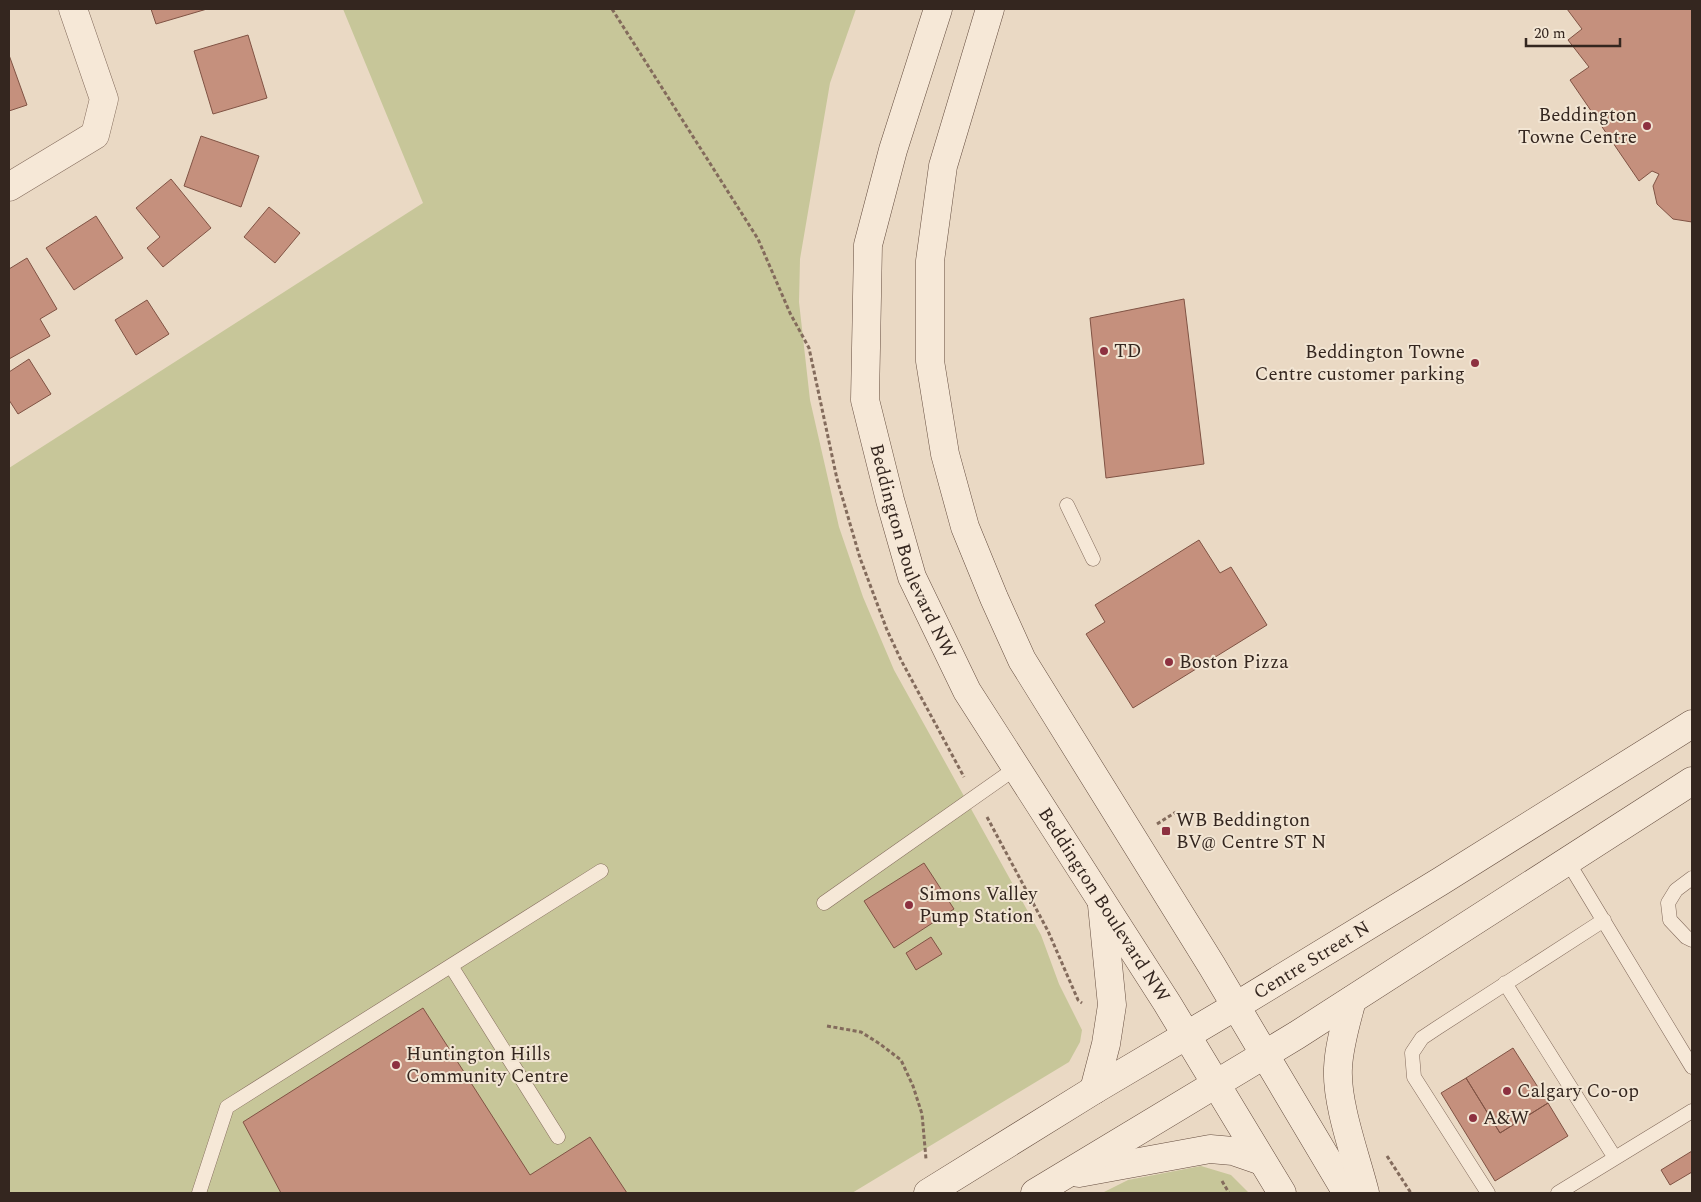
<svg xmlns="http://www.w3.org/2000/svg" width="1701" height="1202" viewBox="0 0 1701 1202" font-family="Spectral,serif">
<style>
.green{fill:#c7c699}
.building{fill:#c5907d;stroke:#805344}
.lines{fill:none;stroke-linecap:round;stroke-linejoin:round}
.lane-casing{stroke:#836b5c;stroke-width:15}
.street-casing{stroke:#836b5c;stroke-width:29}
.secondary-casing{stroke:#654d3f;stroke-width:29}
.path{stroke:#836b5c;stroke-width:3;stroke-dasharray:4 2.5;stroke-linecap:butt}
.lane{stroke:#f6e8d7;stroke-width:14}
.street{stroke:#f6e8d7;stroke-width:28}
.secondary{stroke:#f6e8d7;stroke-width:28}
.poi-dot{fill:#8d3140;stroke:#f2e5d3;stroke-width:2}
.labels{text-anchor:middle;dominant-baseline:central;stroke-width:4;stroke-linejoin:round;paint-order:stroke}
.poi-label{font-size:19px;fill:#34261f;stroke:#f2e5d3;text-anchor:start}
.street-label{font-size:19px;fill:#34261f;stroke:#f2e5d3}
</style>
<rect width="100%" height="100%" fill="#ead9c4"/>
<path class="green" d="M343,9H856L830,83L800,259L799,302L810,400L839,527L863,597L894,670L1041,935L1059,984L1082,1030L1080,1042L1069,1062L852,1193H9V468L423,203Z
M1201,1166L1231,1175L1249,1193H1102L1128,1180Z"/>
<path class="building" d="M151,9H207L156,24Z
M1567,9H1692V222L1673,219L1657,204L1653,186L1659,174L1652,171L1639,181L1570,80L1589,67L1568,40L1582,29Z
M248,35L267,98L213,114L194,51Z
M9,55L27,105L9,111Z
M201,136L259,156L241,207L184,186Z
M171,179L211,228L163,267L147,248L160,237L136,208Z
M269,207L300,233L275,263L244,237Z
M96,216L123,258L74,290L46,248Z
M27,258L57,309L40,319L50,336L9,359V269Z
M1184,299L1204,464L1106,478L1090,318Z
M147,300L169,334L136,355L115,320Z
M29,359L51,394L18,414L9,400V372Z
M1199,540L1220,573L1231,567L1267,625L1133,708L1086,634L1105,622L1095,605Z
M924,863L954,909L894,948L864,901Z
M931,937L942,954L916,970L906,953Z
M423,1008L530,1175L590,1137L627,1193H281L243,1122Z
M1513,1048L1548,1103L1500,1133L1466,1078Z
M1466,1078L1500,1133L1548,1103L1568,1136L1495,1181L1441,1093Z
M1692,1151V1172L1670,1185L1661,1170Z"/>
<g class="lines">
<g class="lane-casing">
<path id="lane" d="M1067,505L1093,559
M1568,862L1692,1067
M1692,878L1676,890L1668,903L1670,920L1686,937L1692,940
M824,903L1016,768
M451,966L558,1137
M1505,983L1615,1158
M199,1193L227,1107L601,871
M1488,1193L1414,1077L1412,1053L1422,1038L1437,1028L1604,920
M1558,1193L1692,1111"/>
</g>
<g class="street-casing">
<path id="street" d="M9,187L95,135L104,99L73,9"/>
</g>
<g class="secondary-casing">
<g id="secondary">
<path id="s1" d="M938,9L893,150L868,245L865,400L890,500L912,577L967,691L1167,1003L1282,1193"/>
<path d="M990,9L943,166L930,261V361L945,454L965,527L994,598L1022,660L1212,966L1347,1193"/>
<path d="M1352,1000C1346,1023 1339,1045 1338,1068C1336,1104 1356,1157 1365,1193"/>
<path d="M1094,1090L1106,1044L1112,1005L1102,905"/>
<path d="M1079,1173L1210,1149L1233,1151L1262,1161"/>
<path id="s2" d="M928,1193L1094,1090L1236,1006L1441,881L1692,724"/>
<path d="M1035,1193L1297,1035L1692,781"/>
</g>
</g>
<path class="path" d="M612,9L758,239L790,313L809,348L837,479L860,558L887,630L901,660L964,777
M987,817L1048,931L1078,1000L1082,1003
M1157,824L1176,812
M827,1026L861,1032L880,1044L901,1060L913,1086L922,1114L926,1159
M1387,1156L1411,1193
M1222,1181L1229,1193"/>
<use href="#lane" class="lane"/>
<use href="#street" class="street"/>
<use href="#secondary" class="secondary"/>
</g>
<g class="poi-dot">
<circle cx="1647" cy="126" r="5"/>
<circle cx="1104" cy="351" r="5"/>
<circle cx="1475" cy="363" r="5"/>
<circle cx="1169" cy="662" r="5"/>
<rect x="1161" y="826" width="10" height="10" rx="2.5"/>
<circle cx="909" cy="905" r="5"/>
<circle cx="396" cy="1065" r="5"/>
<circle cx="1507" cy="1091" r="5"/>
<circle cx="1473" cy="1118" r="5"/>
</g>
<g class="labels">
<g class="poi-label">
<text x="1637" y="115" text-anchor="end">Beddington<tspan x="1637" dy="22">Towne Centre</tspan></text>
<text x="1114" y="351">TD</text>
<text x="1465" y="352" text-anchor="end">Beddington Towne<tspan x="1465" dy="22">Centre customer parking</tspan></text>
<text x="1179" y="662">Boston Pizza</text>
<text x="1176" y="820">WB Beddington<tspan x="1176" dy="22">BV@ Centre ST N</tspan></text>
<text x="919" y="894">Simons Valley<tspan x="919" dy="22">Pump Station</tspan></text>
<text x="406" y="1054">Huntington Hills<tspan x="406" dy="22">Community Centre</tspan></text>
<text x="1517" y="1091">Calgary Co-op</text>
<text x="1483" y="1118">A&amp;W</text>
</g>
<g class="street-label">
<text stroke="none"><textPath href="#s1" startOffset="560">Beddington Boulevard NW</textPath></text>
<text stroke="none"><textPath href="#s1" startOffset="965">Beddington Boulevard NW</textPath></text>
<text stroke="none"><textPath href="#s2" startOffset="449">Centre Street N</textPath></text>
</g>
</g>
<rect width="1701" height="1202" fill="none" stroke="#34261f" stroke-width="20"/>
<path d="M1526 38v8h94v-8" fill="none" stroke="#34261f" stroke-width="2.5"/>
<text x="1534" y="38" font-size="15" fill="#34261f" stroke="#f2e5d3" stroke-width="4" paint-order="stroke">20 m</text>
</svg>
